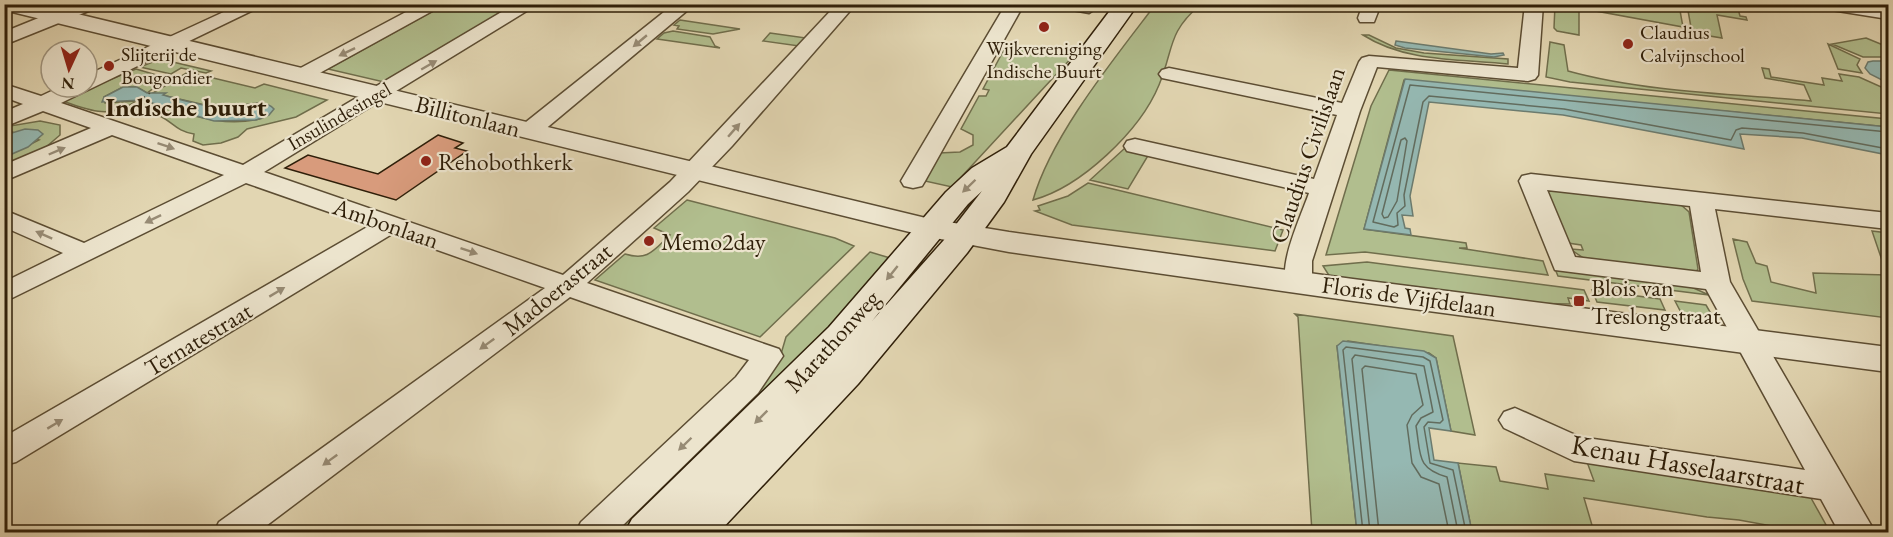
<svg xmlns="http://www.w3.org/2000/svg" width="1893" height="537" viewBox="0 0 1893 537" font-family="'EB Garamond',serif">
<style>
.green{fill:#b1be8e;stroke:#706e4c;stroke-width:1.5}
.water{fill:#95b8b2;stroke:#6c7b6e;stroke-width:1.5}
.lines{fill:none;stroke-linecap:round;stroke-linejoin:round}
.shore{stroke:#626c5e;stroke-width:1.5}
.ferry{stroke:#4e4d3c;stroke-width:1.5;stroke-dasharray:6 4.5;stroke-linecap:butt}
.building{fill:#d89b7c;stroke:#2f1f09;stroke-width:1.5}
.minor-casing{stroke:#5c4d33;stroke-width:3}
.tertiary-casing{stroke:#5c4d33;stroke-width:3}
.secondary-casing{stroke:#2f1f09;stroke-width:3}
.minor{fill:#ece4cd;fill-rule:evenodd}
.tertiary{fill:#ece4cd;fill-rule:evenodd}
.secondary{fill:#ece4cd;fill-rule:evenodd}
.oneway{fill:#978b75}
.poi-dot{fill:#8f2418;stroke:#ece4cd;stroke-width:2}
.labels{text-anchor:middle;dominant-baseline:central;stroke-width:4.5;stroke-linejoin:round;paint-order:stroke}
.far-poi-label{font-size:20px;fill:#2f1f09;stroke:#ece4cd;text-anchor:start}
.far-street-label{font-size:20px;fill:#2f1f09;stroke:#ece4cd}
.street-label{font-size:24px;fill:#2f1f09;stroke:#ece4cd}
.poi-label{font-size:24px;fill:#2f1f09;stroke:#ece4cd;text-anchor:start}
.neighbourhood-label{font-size:26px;font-weight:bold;fill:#2f1f09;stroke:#ece4cd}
.near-street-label{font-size:28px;fill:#2f1f09;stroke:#ece4cd}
</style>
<rect width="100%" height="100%" fill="#e2d6b2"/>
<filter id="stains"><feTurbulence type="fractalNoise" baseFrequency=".00333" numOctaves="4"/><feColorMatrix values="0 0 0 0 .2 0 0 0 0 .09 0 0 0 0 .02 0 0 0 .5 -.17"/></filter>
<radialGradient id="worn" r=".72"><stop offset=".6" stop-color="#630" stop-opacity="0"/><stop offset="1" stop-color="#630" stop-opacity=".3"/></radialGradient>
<path class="green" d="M444,5H522L384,82L328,69Z
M1155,5H1200C1167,33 1174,49 1159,85C1140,131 1081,187 1033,200C1051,136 1114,59 1155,5Z
M1555,5H1679L1683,27L1579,8V35L1557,31L1554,28Z
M1687,5H1737L1740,16L1746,17L1747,20L1717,15L1722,38L1692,33Z
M680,20L740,29L713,34L677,29L679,26L674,25Z
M673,31L710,37L715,46L720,48L657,39L664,33Z
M770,33L806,38L799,46L763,41Z
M1363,35H1369L1396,48L1424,53L1508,59V64C1459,59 1405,62 1363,35Z
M1866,38L1888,47V57H1863L1832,44Z
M1550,42L1564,45L1568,71C1644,92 1732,94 1811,101L1804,85L1765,78L1762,68L1769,69L1771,77L1824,85L1822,78L1842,81L1839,74L1859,77L1888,90V114L1570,82L1546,77Z
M1007,44L1076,53L952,187L925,181L939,153L960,152L973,145V135L961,129L979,96H986L989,90L983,89Z
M1828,44L1860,59L1857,65L1862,73L1838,69Z
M160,59L211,71L206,73L181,68L171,74L140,67Z
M136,69L167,78L147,93L137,87H123L104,97L105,103L136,101C110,120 88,110 60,100Z
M1389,70L1888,119V127L1404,80L1364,229L1466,243L1467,248H1459L1543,261L1548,275L1365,252L1326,255L1371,106Z
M188,72L255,88L264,84L327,100L296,117L247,129L238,137L221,143L203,145L193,141L194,134C176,131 174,123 160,116C151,112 140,111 132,108L142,101C183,111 220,130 263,118L258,103L218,108L153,93Z
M40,121L60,125V135L46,147L5,165V157L39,140L12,132L5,135L4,127Z
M1125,148L1149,154L1128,189L1090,180Z
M1088,183L1283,230L1275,251L1072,225L1035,211L1040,210L1038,206L1068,196Z
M1550,189L1680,204L1689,212L1698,269L1696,272L1585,259L1570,249L1583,250L1581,245L1568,243L1547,193Z
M687,200L835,238L854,246L760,337L595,280L625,254C648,261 653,251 670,235L654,228Z
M1872,231L1888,233V318L1752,301L1743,279L1733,239L1747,242L1756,263L1767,266L1771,282L1816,293L1813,273L1887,275Z
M870,252L890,258L801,358L628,532H606L771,370L781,354L786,337Z
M1367,262L1584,290L1589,301L1568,298L1570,304L1523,303L1330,277L1323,266Z
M1555,269L1687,285L1709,295L1558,276Z
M1592,290L1660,299L1665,310L1597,302Z
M1675,301L1706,305L1713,317L1705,323L1707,326L1687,324Z
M1295,314L1453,336L1475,435L1451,431L1436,358L1429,353L1348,341L1337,346L1357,532H1312L1298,317Z
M1587,462L1799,494L1811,498L1830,532H1805L1739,520L1707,517L1584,498L1594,532H1538L1498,526L1499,532H1472L1458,463L1496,467L1500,481L1548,489L1545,474L1594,481Z"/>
<path class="water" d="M1396,41L1491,54L1503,53L1504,55L1494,57L1405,48L1395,45Z
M1873,61H1888V83L1870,74L1865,68L1868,62Z
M1405,79L1888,127V155L1802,138L1740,134L1744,149L1563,115L1429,102L1410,196L1413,216L1402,215L1405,228L1410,229L1411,235L1364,229Z
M123,87H137L147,93H166L163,95C186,101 210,109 233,107C246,106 265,98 274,109L269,115L256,120L214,121L142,100L102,102L104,97Z
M25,129L38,130L43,134L28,147L5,157V135Z
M1343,341L1424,351L1436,358L1451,431L1429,428L1434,460L1458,463L1472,532H1357L1337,346Z"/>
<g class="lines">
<path class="shore" d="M1888,132L1410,85L1373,222L1394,227L1398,225L1397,213L1405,206L1404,195L1423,102L1429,96L1564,109L1731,140L1736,130L1742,128L1803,133L1888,149
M1405,138L1407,141L1397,201L1388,217L1384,218L1382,214L1401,140Z
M1363,532L1343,350L1346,347L1423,357L1430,361L1443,420L1440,423L1428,422L1424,427L1430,463L1453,470L1466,532
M1370,532L1352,359L1355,355L1424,366L1433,412L1421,418L1416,426C1421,455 1416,468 1447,477L1458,532
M1379,532L1362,369L1365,366L1416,374L1423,405L1412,415L1407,425L1412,463L1421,477L1439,484L1449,532"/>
<path class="ferry" d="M140,100L150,93"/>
</g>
<path class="building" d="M438,135L463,143L455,148L467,151L396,200L285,168L308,155L378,174Z"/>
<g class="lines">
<g class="minor-casing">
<path id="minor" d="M73,4H99L96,8L4,45V32Z
M241,4H266L61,103L243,165L515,4H538L264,172L563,275L670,182L837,4H856L732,146L688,192L587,283L779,349L783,356L758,393L616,532H576L581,522L736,377L749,360L570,297L258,532H214L219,522L545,288L392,234L16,462L4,465V437L369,226L246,183L4,302V282L63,253L4,227V210L84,243L224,175L112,135L4,181V165L91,128L43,111L4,127V112L23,104L4,97V84L41,96L60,87H87V75Z
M421,4H445L307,80H293L290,76L293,72Z
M674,4H695L537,136H521L518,131L521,126Z
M1006,4H1024L925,181L922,186L913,188L904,186L901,181Z
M1058,4H1096L1098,7L1089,13L1061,8Z
M1363,4H1381L1374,22H1360L1358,18Z
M1525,4H1543L1538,75L1535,79L1528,81L1377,67L1360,111L1312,261V281L1308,287L1298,290L1288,287C1276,268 1302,214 1309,193L1127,151L1124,146L1127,141L1135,139L1314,179L1337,115L1162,78L1159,74L1162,70L1169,68L1342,103L1359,62L1362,58L1369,56L1518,68Z
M1816,4H1863L1888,8V19L1825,9Z
M1531,174L1888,213V229L1715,209L1730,282L1875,532H1839L1821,499L1574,461L1504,428L1499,420L1504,412L1515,408L1580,437L1805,470L1706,289L1555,270L1519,181L1522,176ZM1547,190L1690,206L1701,272L1575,257Z"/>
</g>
<g class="tertiary-casing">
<path id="tertiary" d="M4,4H36L930,219L1009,232L1353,279L1888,347V372L1353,301L1009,252L930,237L4,10Z"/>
</g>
<g class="secondary-casing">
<path id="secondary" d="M1115,4H1138L1031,154L1004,202L967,253L858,384L719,532H625L632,519L829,327L946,192L972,168L1007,147ZM982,191L944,240L872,321L968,204Z"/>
</g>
<use href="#minor" class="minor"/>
<use href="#tertiary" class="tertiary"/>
<use href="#secondary" class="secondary"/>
</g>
<defs><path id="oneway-solid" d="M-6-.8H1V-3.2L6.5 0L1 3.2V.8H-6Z" transform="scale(1.5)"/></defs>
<g class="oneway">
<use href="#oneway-solid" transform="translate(640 41) rotate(140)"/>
<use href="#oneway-solid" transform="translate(347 52) rotate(154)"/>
<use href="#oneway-solid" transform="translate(429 65) rotate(-30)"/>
<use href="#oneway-solid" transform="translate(734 130) rotate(-49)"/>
<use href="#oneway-solid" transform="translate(166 146) rotate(19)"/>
<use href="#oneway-solid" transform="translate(57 151) rotate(-23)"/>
<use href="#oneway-solid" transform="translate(969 186) rotate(136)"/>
<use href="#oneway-solid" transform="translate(153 219) rotate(154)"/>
<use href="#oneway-solid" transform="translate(44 235) rotate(-156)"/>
<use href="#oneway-solid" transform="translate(469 251) rotate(19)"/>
<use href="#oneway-solid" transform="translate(892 273) rotate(129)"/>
<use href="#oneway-solid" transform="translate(277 292) rotate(-31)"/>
<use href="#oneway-solid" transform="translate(487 344) rotate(144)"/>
<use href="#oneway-solid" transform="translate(761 417) rotate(135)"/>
<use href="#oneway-solid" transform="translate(55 424) rotate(-31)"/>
<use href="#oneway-solid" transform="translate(685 444) rotate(136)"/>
<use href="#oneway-solid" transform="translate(330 460) rotate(144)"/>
</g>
<g class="poi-dot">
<circle cx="1044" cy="27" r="6"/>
<circle cx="1628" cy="44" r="6"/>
<circle cx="109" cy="66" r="6"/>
<circle cx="426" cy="161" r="6"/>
<circle cx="649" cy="241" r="6"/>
<rect x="1573" y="295" width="12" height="12" rx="3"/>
</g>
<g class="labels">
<g class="far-poi-label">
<text x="1640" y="32">Claudius<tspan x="1640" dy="23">Calvijnschool</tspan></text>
<text x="1044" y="48" text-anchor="middle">Wijkvereniging<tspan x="1044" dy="23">Indische Buurt</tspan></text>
<text x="121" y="54">Slijterij de<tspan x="121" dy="23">Bougondier</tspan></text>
</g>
<g class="far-street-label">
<text transform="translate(339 116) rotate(-30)">Insulindesingel</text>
</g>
<g class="street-label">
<text transform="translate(468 116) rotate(14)">Billitonlaan</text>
<text transform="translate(1307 155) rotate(-71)">Claudius Civilislaan</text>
<text transform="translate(386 223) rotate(19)">Ambonlaan</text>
<text transform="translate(557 289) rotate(-39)">Madoerastraat</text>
<text transform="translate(1409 296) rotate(8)">Floris de Vijfdelaan</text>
<text transform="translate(198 339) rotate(-31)">Ternatestraat</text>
<text transform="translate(832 341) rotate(-48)">Marathonweg</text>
</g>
<g class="poi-label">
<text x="438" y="161">Rehobothkerk</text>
<text x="661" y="241">Memo2day</text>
<text x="1591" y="287">Blois van<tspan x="1591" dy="28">Treslongstraat</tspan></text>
</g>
<g class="neighbourhood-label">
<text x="186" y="107">Indische buurt</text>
</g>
<g class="near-street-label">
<text transform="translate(1688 464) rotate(10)">Kenau Hasselaarstraat</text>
</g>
</g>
<rect width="1893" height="537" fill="none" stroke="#e2d6b2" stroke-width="24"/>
<rect x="6" y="6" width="1881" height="525" fill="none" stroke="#2f1f09" stroke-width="3"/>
<rect x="12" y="12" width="1869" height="513" fill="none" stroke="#2f1f09" stroke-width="1.5"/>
<g transform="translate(69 69) rotate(184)"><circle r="28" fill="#ece4cd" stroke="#a0957f" stroke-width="1.5"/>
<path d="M0-4.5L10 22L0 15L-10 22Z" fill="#8f2418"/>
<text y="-9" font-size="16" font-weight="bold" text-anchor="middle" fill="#2f1f09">N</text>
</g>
<rect width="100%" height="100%" filter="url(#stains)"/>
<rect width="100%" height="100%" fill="url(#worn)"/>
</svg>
